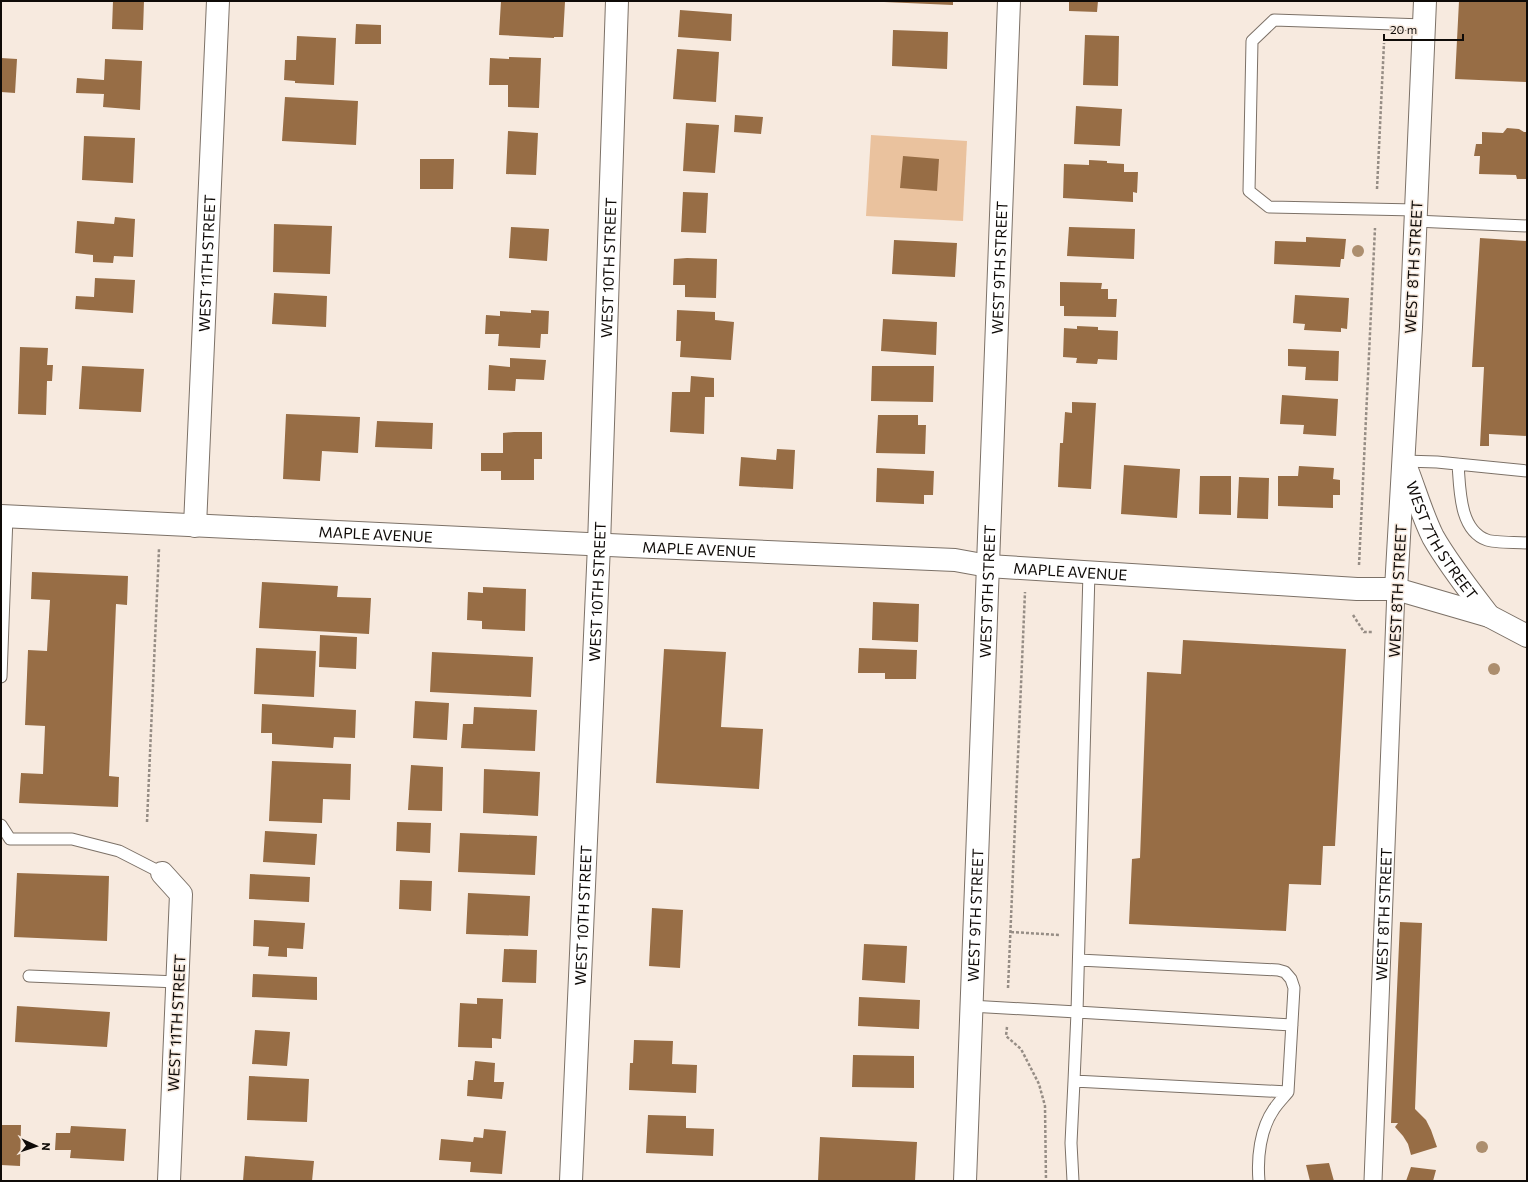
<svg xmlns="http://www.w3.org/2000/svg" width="1528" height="1182" viewBox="0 0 1528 1182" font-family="Commissioner,sans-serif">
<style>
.green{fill:#eac29e}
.building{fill:#976d45}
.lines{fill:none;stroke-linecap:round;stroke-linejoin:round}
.service-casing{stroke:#7c7167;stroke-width:13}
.pedestrian-casing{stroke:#7c7167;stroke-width:19}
.minor-casing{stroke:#7c7167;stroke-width:24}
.tertiary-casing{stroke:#7c7167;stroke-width:24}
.path{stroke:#968d85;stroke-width:2.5;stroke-dasharray:3 2;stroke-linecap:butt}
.service{stroke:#fff;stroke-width:11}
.pedestrian{stroke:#fff;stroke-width:17}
.minor{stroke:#fff;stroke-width:22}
.tertiary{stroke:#fff;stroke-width:22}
.tree{fill:#ac8e6e}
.labels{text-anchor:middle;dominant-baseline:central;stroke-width:3;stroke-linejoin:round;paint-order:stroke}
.street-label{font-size:15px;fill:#0f0b08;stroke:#f7eadf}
</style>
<rect width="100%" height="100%" fill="#f7eadf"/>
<path class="green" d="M871,135L967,141L963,221L866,216Z"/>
<path class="building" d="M113,1H144L143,30L112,29Z
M501,1H556L565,2L563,37H554V38L499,35Z
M884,1H953V5L884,2Z
M1069,1H1098L1097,12L1069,11Z
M1459,1H1527V82L1455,79Z
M680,10L732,14L731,41L678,37Z
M356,24L381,25V44H355Z
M893,30L948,32L947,69L892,66Z
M1085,35L1119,36L1118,86L1083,85Z
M297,36L336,38L334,85L295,83V81L284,80L285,60H296Z
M677,49L719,52L716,102L673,99Z
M509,57L541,58L539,108L508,107V85H489L490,58L509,59Z
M1,58L17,59L15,93L1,92Z
M105,59L142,61L140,110L103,107L104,94L76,93L77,78L104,80Z
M285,97L358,101L356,145L282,141Z
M1076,106L1122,109L1120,146L1074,144Z
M735,115L763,117L761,134L734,132Z
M686,123L719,125L715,173L683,171Z
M1507,128L1519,129L1524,132H1527V179H1517L1516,175L1479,174L1480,156H1474L1476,144H1482V132L1503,133Z
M508,131L538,133L536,175L506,174Z
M84,136L135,138L133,183L82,180Z
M903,156L939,159L937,191L900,188Z
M420,159H454L453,189H420Z
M1089,160L1107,161V163L1124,164V172H1138L1137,193L1133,192V202L1063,198L1064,164L1089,165Z
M683,192L708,193L706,233L681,232Z
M115,217L135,219L133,257L114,256L113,263L93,262V255L75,253L77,221L114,224Z
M274,224L332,226L330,274L273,272Z
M511,227L549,229L547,261L509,258Z
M1069,227L1135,229L1134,259L1067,256Z
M1306,237L1346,239L1344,259H1341L1340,267L1274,264L1275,241L1306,242Z
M1480,238L1527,241V436L1489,434V446H1480L1484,367H1472Z
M894,240L957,243L955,277L892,274Z
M687,258L717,259L716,298L685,297V285H673L674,259Z
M95,278L135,280L133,313L75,309L76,296L94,297Z
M1060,282L1102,283L1101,289H1108V299H1117L1116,317L1064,316V306H1060Z
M274,293L327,296L326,327L272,324Z
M1295,295L1349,298L1347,329L1341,328V332L1304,330L1305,324L1293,323Z
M531,310L549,311L548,334H541L540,348L498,346L499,334H485L486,315L500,316V311L531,313Z
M677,310L715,312V320L734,322L731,360L680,357L681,341H676Z
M883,319L937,322L936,355L881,351Z
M1077,326L1098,327V330L1118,331L1117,360L1098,359L1097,364L1076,363L1077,358L1063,357L1064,328L1077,329Z
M20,347L48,348L47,365H53L52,381H47L46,415L18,414Z
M1288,349L1339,351L1338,381L1305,380L1306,367L1288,366Z
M510,358L546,360L544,380L516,379L515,391L488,390L489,365L510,367Z
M82,366L144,369L141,412L79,409Z
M872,366H934L933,402L871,401Z
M691,376L714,378V397H705L704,434L670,432L672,392H690Z
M1282,395L1338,399L1336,436L1303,434L1304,425L1280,424Z
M1072,402L1096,403L1091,489L1058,487L1060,443H1063L1065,412L1072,413Z
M286,414L360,417L358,453L322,451L320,481L283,479Z
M878,415H918V425H926L925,454L876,453Z
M377,421L433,423L432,449L375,447Z
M514,432H542V459H534V480H501V471H481V453H503V433Z
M777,449L795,450L793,489L739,486L741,457L776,460Z
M1124,465L1180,469L1177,518L1121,514Z
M1299,466L1334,468L1333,479L1340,480V495H1333V508L1278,506V476H1298Z
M877,468L934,471L933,495H924V504L876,502Z
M1200,476H1231V515L1199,514Z
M1239,477L1269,478L1268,519L1237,518Z
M32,572L128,576L127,605L116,604L109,776L119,777L118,807L19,803L21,773L43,774L45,726L25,725L28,650L47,651L50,600L31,599Z
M262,582L338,586L337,597L371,598L369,634L259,628Z
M483,587L526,589L525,631L482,629V621L467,620L468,592L483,593Z
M873,602L919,604L918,642L872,640Z
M320,635L357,637L356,669L319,667Z
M1183,640L1346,649L1335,846H1323L1321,885L1289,884L1286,931L1129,924L1132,859L1140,858L1147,672L1181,674Z
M256,648L316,651L314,697L254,694Z
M859,648L917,650L916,679H885V673H858Z
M664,649L726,652L721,727L763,729L759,789L656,783Z
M432,652L533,657L531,697L430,692Z
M415,701L449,703L447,740L413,738Z
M262,704L356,710L355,738L334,737L333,748L272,744V733H261Z
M474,707L537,710L535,751L461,748L463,724H473Z
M272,761L351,764L350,800L323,799L322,823L269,821Z
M411,765L443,767L442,811L408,810Z
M484,769L540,772L538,816L483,813Z
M397,822L431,823L430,853L396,851Z
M265,831L317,834L315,865L263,862Z
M460,833L537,836L535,875L458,872Z
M17,873L109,876L107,941L14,937Z
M250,874L310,877L309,902L249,899Z
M400,880L432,881L431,911L399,909Z
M468,893L530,896L528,936L466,934Z
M652,908L683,910L680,968L649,966Z
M254,920L305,923L303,949L287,948V957L268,956L269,947L253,946Z
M1400,922L1422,923L1415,1109L1426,1120L1431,1130L1437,1147L1411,1155L1408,1144L1403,1136L1395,1127L1398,1123H1391Z
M864,944L907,946L905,983L862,980Z
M504,949L537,950L536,983L502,982Z
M253,974L317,977V1000L252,997Z
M859,997L920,1000L919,1029L858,1026Z
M477,998L503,999L501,1039L492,1038V1048L458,1047L460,1003L477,1004Z
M17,1006L110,1012L107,1047L15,1042Z
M255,1030L290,1032L287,1066L252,1064Z
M634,1040L673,1041L672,1064L697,1065L696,1093L629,1090L630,1063H633Z
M853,1055L914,1056V1088L852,1087Z
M475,1061L495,1063L494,1082H504L502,1099L467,1096L468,1080H473Z
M249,1076L309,1079L307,1122L247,1120Z
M648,1115L686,1116V1128L714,1129L713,1156L646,1153Z
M1,1125H21L20,1166L1,1165Z
M71,1126L126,1129L124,1161L70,1158L71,1150H55L56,1133H70Z
M484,1129L506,1131L502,1174L470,1172L471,1162L439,1160L441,1139L473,1142L474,1137L483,1138Z
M820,1137L917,1142L915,1181H818Z
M245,1156L314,1161L312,1181H243Z
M1329,1163L1334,1181H1310L1306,1165Z
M1411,1167L1436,1170L1433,1181H1406Z"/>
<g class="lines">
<g class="service-casing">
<path id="service" d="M1416,210L1269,207L1249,191L1252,41L1274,20L1424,25
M1415,221L1527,226
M1404,461L1437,462L1527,471
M1458,464C1460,489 1459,530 1487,540C1495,543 1517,542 1527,543
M1,677L7,516
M1,825L10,839H72L119,851L162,873
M1079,960L1278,970L1285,972L1291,979L1294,988L1288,1092L1074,1081L1077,1012L1292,1025
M29,976L178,982
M970,1006L1077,1012L1089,572
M1073,1181L1071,1143L1074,1081
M1259,1181C1257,1158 1260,1129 1274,1109C1278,1103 1283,1098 1288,1092"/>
</g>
<g class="pedestrian-casing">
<g id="pedestrian">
<path id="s1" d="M1373,1181L1396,589"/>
</g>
</g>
<g class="minor-casing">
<g id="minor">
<path id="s2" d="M1,516L630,546L955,560L988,566L1357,589H1396"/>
<path id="s3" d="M195,526L218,1"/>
<path d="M162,873L181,894L169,1181"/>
</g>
</g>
<g class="tertiary-casing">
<g id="tertiary">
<path d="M1425,1L1411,327L1396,589L1489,616L1527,636"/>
<path id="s4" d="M1406,467C1415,490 1422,515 1433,537C1449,565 1469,590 1489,616"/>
<path id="s5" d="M571,1181L599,545L617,1"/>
<path id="s6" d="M965,1181L1009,1"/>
</g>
</g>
<path class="path" d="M1377,189L1384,43
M1359,565L1375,228
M1353,615L1364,632H1372
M147,822L159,549
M1011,932L1060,935
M1008,988L1025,592
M1007,1027L1006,1036L1021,1049L1039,1084L1045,1106L1046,1181"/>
<use href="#service" class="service"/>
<use href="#pedestrian" class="pedestrian"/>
<use href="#minor" class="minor"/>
<use href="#tertiary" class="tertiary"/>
</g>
<g class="tree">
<circle cx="1358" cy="251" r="6"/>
<circle cx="1494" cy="669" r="6"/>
<circle cx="1482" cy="1147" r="6"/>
</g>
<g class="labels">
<g class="street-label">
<text stroke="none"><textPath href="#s3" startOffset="263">WEST 11TH STREET</textPath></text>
<text stroke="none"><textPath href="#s5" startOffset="914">WEST 10TH STREET</textPath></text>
<text stroke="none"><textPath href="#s6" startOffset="914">WEST 9TH STREET</textPath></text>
<text transform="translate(1413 267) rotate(-87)">WEST 8TH STREET</text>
<text stroke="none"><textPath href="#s2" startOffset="375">MAPLE AVENUE</textPath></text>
<text stroke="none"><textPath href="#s4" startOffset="82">WEST 7TH STREET</textPath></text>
<text stroke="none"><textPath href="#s2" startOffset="699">MAPLE AVENUE</textPath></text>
<text stroke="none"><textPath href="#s2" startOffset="1071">MAPLE AVENUE</textPath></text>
<text stroke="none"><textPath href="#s5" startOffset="590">WEST 10TH STREET</textPath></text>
<text stroke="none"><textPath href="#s6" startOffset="590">WEST 9TH STREET</textPath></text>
<text transform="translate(1397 591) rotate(-87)">WEST 8TH STREET</text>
<text stroke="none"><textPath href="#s5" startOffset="266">WEST 10TH STREET</textPath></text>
<text stroke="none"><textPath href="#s6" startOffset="266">WEST 9TH STREET</textPath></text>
<text stroke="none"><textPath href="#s1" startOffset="267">WEST 8TH STREET</textPath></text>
<text transform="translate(176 1023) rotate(-87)">WEST 11TH STREET</text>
</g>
</g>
<rect width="1528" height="1182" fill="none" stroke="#0f0b08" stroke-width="4"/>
<g transform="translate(36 1146) rotate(93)" stroke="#f7eadf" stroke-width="3" paint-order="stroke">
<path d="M0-3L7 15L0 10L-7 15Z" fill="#0f0b08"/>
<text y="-6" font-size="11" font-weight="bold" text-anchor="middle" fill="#0f0b08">N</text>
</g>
<path d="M1384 34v6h79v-6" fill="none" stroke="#0f0b08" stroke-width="2"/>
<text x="1390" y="34" font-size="12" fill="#0f0b08" stroke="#f7eadf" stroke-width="3" paint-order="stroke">20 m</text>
</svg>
